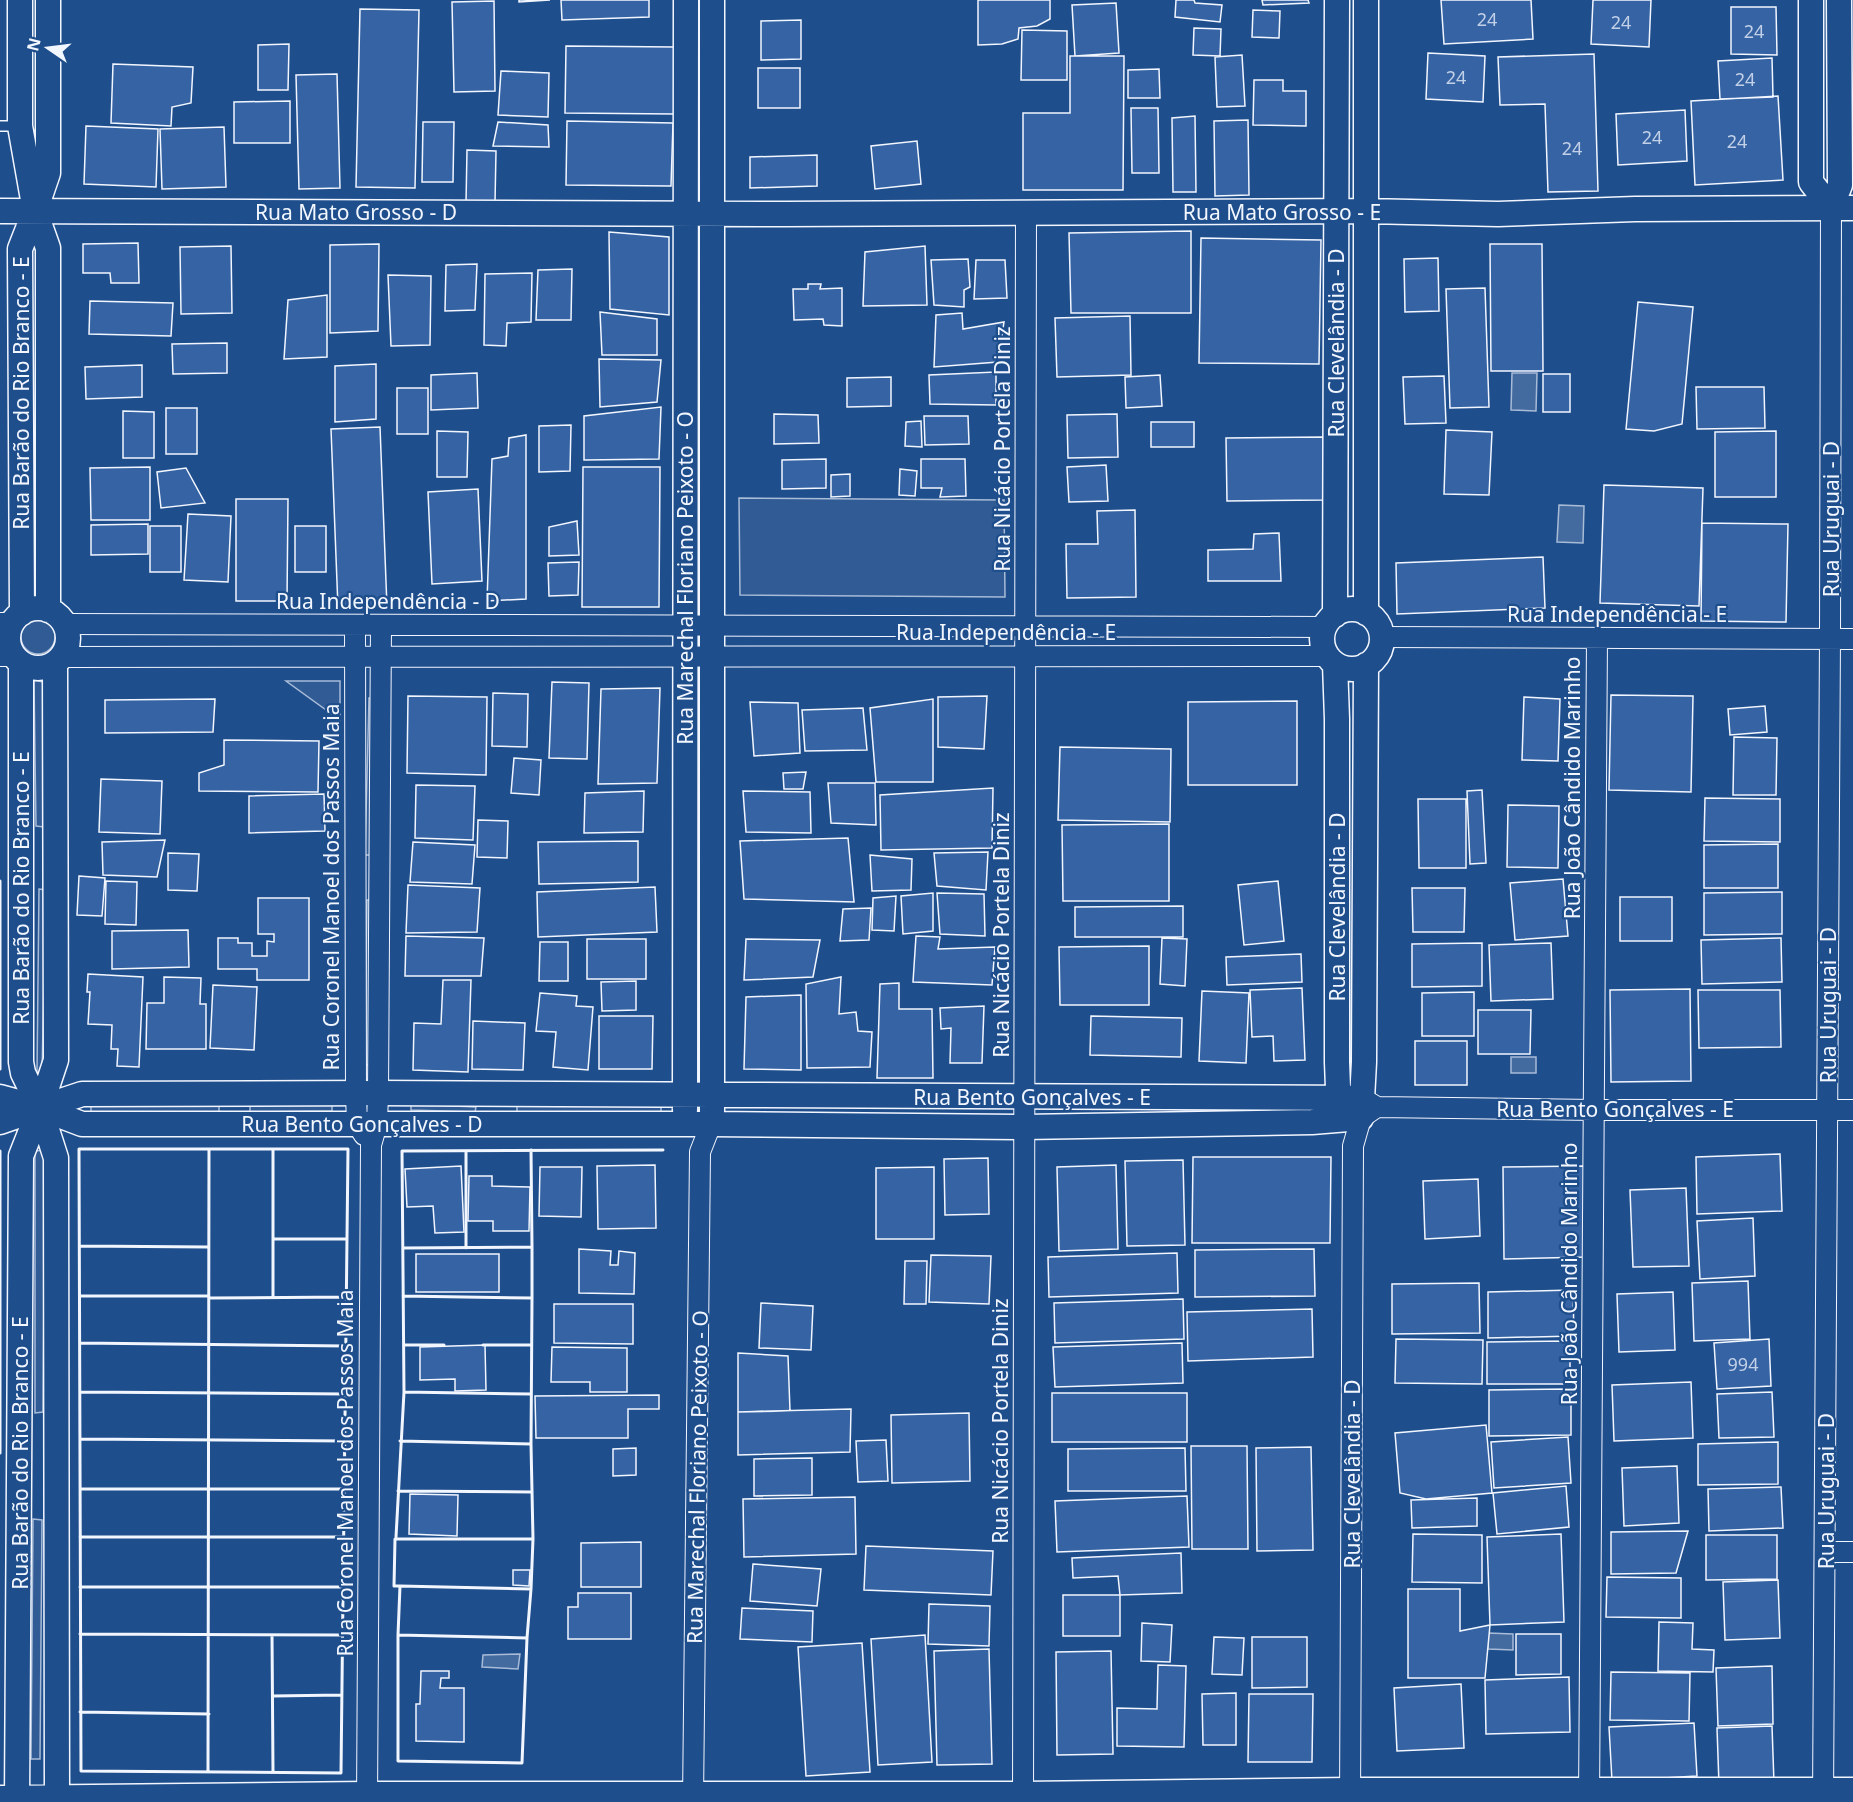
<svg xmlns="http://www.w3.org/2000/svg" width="1853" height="1802" viewBox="0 0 1853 1802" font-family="'Noto Sans',sans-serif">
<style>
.built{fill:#305b95;stroke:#a8bbd7;stroke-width:1.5}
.water{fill:#446ba0;stroke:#a8bbd7;stroke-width:1.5}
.building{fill:#3563a3;stroke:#f2f6ff;stroke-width:1.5}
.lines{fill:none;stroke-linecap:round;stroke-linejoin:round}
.service-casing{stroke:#f2f6ff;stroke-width:12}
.minor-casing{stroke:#f2f6ff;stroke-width:22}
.tertiary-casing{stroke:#f2f6ff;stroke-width:27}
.service{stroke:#1f4e8c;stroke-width:9}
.minor{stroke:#1f4e8c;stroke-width:20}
.tertiary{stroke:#1f4e8c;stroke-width:24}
.wall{stroke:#f2f6ff;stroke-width:3}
.labels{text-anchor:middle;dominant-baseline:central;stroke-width:4.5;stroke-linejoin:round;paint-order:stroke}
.number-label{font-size:18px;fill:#c3d1e8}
.street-label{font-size:21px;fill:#f2f6ff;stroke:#1f4e8c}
</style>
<rect width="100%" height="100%" fill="#1f4e8c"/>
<path class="built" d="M739,498L1004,500L1005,597L740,595Z
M21 637a17 17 0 1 1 34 0a17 17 0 1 1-34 0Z
M34,680L43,682L44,827L36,826Z
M286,681H340V720Z
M369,698H376L372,855H365Z
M39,889L46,890L42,1073H37Z
M367,900H373L371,1065H365Z
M332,1103V1111L250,1112V1105Z
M411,1104L476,1107L475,1112L411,1110Z
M219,1105V1112L91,1114V1106Z
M517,1106H661V1113H517Z
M45,1150L43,1412L35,1413V1151Z
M33,1519L42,1520L40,1759H31Z"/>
<path class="water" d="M1512,373H1537L1536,411L1511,410Z
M1559,505L1584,506L1583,543L1557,542Z
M1511,1057H1536V1073H1511Z
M1488,1633L1513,1634V1650L1488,1649Z
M520,1654L518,1669L482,1667L483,1655Z"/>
<path class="building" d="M519,0H550L519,2Z
M561,0H649V17L562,20Z
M978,0H1050V19L1037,26L1019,28L1018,39L1002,44L978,45Z
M1176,0H1194L1195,3L1222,5L1220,22L1175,17Z
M1262,0H1308L1309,3L1263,5Z
M1441,0H1531L1533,39L1444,44Z
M1593,0H1651L1649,47L1591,44Z
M494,1L495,91L454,92L452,2Z
M1116,3L1119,53L1075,56L1072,5Z
M1731,7H1776L1777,55L1731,54Z
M360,9L419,10L415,188L356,187Z
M1253,10L1280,11L1279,38L1252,37Z
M801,20V59L761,60V21Z
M1194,28L1221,29L1220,56L1193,55Z
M1022,30L1067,31V80H1021Z
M289,44L288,90H258V45Z
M566,46L675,47L674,114L565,113Z
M1428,53L1485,56L1483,102L1426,99Z
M1594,54L1598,191L1548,192L1545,104L1500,105L1498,57Z
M1242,55L1245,106L1217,107L1215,57Z
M1070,56H1124L1123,190H1023V113H1070Z
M1772,58L1773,97L1720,99L1718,61Z
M113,64L193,67L191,103L172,107L171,126L111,123Z
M758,68H800V108H758Z
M1159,69L1160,98H1128V70Z
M501,71L549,73L548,117L498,115Z
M337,74L340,188L299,189L296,75Z
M1254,80H1283V91H1306V126L1253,125Z
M1778,96L1783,180L1695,185L1691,101Z
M290,101V143H234V102Z
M1131,108H1158L1159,173H1132Z
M1685,110L1687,161L1618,165L1616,114Z
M1195,116L1196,192H1173L1172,118Z
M1248,120L1249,195L1215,196L1214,121Z
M567,121L673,123L671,186L566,185Z
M423,122H454L453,182H422Z
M498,122L548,125L549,147L493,146Z
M86,126L158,129L156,187L84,184Z
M224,127L226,187L162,189L160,129Z
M917,141L921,184L875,189L871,146Z
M467,150L496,151L495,203H466Z
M817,155V186L750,188V157Z
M1191,231V313H1071L1069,233Z
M609,232L669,237V315L610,309Z
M1201,238L1321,240L1319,364L1199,363Z
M138,243L139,283H111L110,273H83V244Z
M379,244L378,331L330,333V245Z
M1490,244H1542L1543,371H1491Z
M231,246L232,313L181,314L180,247Z
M925,246L927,305L863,306L865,252Z
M1438,258L1439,311L1405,312L1404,259Z
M968,259L970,287L964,290V307L934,305L931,260Z
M976,260H1005L1007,298L974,299Z
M477,264L475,310L445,311L446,265Z
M572,269L571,320H536L538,270Z
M532,273L531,322L507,323L506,346L484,345L485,274Z
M388,275L431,276L430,345L391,346Z
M808,284H821L820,289L842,288V326L824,325L823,319L794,320L793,289H808Z
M1485,288L1489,407L1450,408L1446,289Z
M327,295V357L284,359L288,300Z
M90,301L173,303L171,336L89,334Z
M1638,302L1693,307L1682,424L1654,431L1626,429Z
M600,312L657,319V355H602Z
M962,313L963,329L1004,322L998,362L934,367L936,315Z
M1130,316L1131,375L1057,377L1055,318Z
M227,343V373L173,374L172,344Z
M599,359L661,360L657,402L600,407Z
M376,364V419L335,422V366Z
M142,365V397L86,399L85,367Z
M996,372V405L930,404L929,375Z
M477,373L478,408L431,410V375Z
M1543,374H1570V412H1543Z
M1160,375L1162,406L1126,408L1125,377Z
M1444,376L1446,423L1405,424L1403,377Z
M891,377V406L847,407V378Z
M1696,387H1764L1765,428L1697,429Z
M397,388H428V434H397Z
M661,407L659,459L584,460V416Z
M166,408H197V454H166Z
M123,411L154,412V458H123Z
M774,414L818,415L819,443L774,444Z
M1117,414L1118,457L1068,458L1067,415Z
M924,416H968L969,444L925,445Z
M921,421L922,447L905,446L906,422Z
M1151,422H1194V447H1151Z
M571,425L570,471L539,472V426Z
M380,427L387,607L338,608L331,429Z
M1446,430L1492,432L1489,495L1444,494Z
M437,431L468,432L467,477H437Z
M1776,431V497H1715V432Z
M526,435V599L487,601L492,459L508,456L509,438Z
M1324,437L1325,500L1227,501L1226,438Z
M826,459V488L782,489V460Z
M921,459H965L966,496L940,497L942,488H921Z
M1106,465L1108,501L1069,502L1067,467Z
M150,467V520H91L90,468Z
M583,467H660L659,607H582Z
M186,468L205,503L161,508L157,472Z
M900,469L917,471L915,496L899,495Z
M850,474V496L831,497V475Z
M1604,485L1703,488L1699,606L1600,603Z
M478,489L482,581L432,584L428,492Z
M236,499H288L287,601H236Z
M1135,510L1136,597L1067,598L1066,544H1098L1097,511Z
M188,514L231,516L228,582L184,580Z
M577,521L579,555L549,556V527Z
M1702,523L1788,524L1786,622L1701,621Z
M148,524V554L91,555V525Z
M150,526H181V572H150Z
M295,526H326V572H295Z
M1279,533L1281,581H1208V550L1253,549L1254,534Z
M1543,557L1545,608L1397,614L1396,563Z
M579,562L578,595L549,596L548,563Z
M552,682L589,683L587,759L549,758Z
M660,688L657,783L598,784L601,689Z
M493,693L528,694L527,747L492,746Z
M1611,695L1693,696L1691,792L1609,790Z
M408,696L487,697L486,775L407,773Z
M987,696L984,749L938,747V697Z
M1524,697L1560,699L1558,761L1522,760Z
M215,699L213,732L105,733V700Z
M933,699V782H876L870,708Z
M1297,701V785H1188V702Z
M750,702L798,703L800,753L754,756Z
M1765,706L1767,732L1730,735L1728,709Z
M863,708L867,750L805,751L802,710Z
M1734,737L1777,738L1776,795H1733Z
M224,740L319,741L318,792L199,791V773L224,765Z
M1060,747L1171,749L1170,822L1058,820Z
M514,758L541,760L539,795L511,793Z
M806,772L803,789H784L783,773Z
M101,779L162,781L160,834L99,832Z
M828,783H875L876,825L831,823Z
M416,785L475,786L473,840L415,838Z
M993,788L992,848L881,850L880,795Z
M1482,790L1486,863L1470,864L1467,791Z
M644,791L643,832L584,833L585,793Z
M743,791L810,792L811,833L746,832Z
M324,794L325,831L249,833V796Z
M1705,798L1780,799V842L1704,841Z
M1418,799H1466V868H1419Z
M1508,805L1559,806L1558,868L1507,867Z
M478,820L508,821L507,858L477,857Z
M1169,824V901H1063L1062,825Z
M848,838L854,902L744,899L740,841Z
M165,840L157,877L103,875L102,842Z
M638,841V882L539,884L538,842Z
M413,842L475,845L472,884L410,882Z
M1778,844V888H1704V845Z
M988,852L986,890L937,886L934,853Z
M168,853L199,854L197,891L168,890Z
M870,855L912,859L911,890L872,891Z
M79,876L105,878L102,916L77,915Z
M1563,879L1568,936L1515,940L1510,883Z
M106,881L137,882L136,925L105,924Z
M1278,881L1284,941L1244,945L1238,885Z
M408,885L480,888L477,932L406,933Z
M655,887L657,932L538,937L537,892Z
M1412,888H1465L1464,932H1413Z
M1782,892V934L1704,935V893Z
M933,893V931L903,934L901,896Z
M937,893L984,894L985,936L940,934Z
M896,896L894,931L872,930L873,898Z
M1620,897H1672V941H1620Z
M258,898H309V980H257V969H218V938H238V943H252V956H267V941L274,942V934H258Z
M1183,906V937H1075V907Z
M871,908L869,940L840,941L843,909Z
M188,930L189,967L112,969V931Z
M406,936L484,938L481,976H405Z
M916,936L940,937L938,949L995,947L992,985L913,982Z
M1162,938L1187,939L1185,986L1160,984Z
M1781,938L1782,982L1702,984L1701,940Z
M587,939H646V979H587Z
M746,939L820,940L813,977L744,980Z
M540,942H568V981H539Z
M1482,943V986L1412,987V944Z
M1551,943L1553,999L1491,1001L1489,945Z
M1149,946V1005H1060L1059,947Z
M1301,954L1302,982L1227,985L1226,957Z
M88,974L143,977L139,1067L117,1066L118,1049H111L112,1025L88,1024L90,992H87Z
M164,977L201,978L200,1004H206V1049H146L147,1003H164Z
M841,977L839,1014L856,1012L858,1031L872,1032L870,1067L807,1068L806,984Z
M443,980H471L468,1072L413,1070L414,1023L441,1024Z
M636,981V1010L602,1011L601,982Z
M899,983V1009H932L933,1078H877L880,984Z
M213,985L257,987L254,1050L210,1048Z
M1302,988L1305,1060L1274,1061L1273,1036L1252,1037L1250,990Z
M1690,989L1691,1081L1611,1082L1610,990Z
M1698,990H1780L1781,1047L1699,1048Z
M1202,991L1249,993L1246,1063L1199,1061Z
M1474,992V1036H1422V993Z
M540,993L577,996L576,1006L593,1007L588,1070L553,1067L556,1032L536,1031Z
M801,995V1070L744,1069L746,997Z
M984,1006L982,1063H950L951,1028L941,1029L940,1008Z
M1478,1010H1531L1530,1054H1478Z
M599,1016H653L652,1069H599Z
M1091,1016L1182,1018L1181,1057L1090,1055Z
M473,1021L525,1023L523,1070L472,1069Z
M1415,1041H1467V1085H1415Z
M1780,1154L1782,1211L1697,1214L1696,1157Z
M1193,1157H1331L1330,1243H1192Z
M988,1158L989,1214L945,1215L944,1159Z
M1183,1160L1185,1245L1127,1246L1125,1161Z
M655,1165L656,1228L598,1229L597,1166Z
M1116,1165L1118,1249L1059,1251L1057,1167Z
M461,1166L464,1232L435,1233L433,1206L407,1207L405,1169Z
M1584,1166L1585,1257L1504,1259L1503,1167Z
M540,1167H582L581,1217L539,1216Z
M934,1167V1239H876V1168Z
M469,1176H492V1186L530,1187L529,1231H493V1221H468Z
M1478,1179L1480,1236L1425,1239L1423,1181Z
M1686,1188L1689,1266L1633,1267L1630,1190Z
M1753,1218L1755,1276L1700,1279L1697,1221Z
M579,1249L611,1251L610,1265H618L619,1251L635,1253L634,1294L579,1293Z
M1314,1249L1315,1296L1195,1297V1250Z
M1177,1253L1178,1293L1049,1297L1048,1257Z
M416,1254H499V1292H416Z
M931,1255L991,1256L989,1304L929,1302Z
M905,1261H927L926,1304H904Z
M1748,1281L1750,1339L1694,1341L1692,1283Z
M1479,1283L1480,1333L1392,1334V1284Z
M1573,1290L1574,1336L1488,1338V1292Z
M1673,1292L1675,1350L1619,1352L1617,1294Z
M1183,1299L1184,1339L1055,1343L1054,1303Z
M761,1303L813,1306L811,1350L759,1348Z
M554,1304H633V1344L554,1343Z
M1312,1309L1313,1357L1188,1361L1187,1312Z
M1396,1339L1483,1340L1482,1384L1395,1383Z
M1769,1339L1771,1386L1717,1389L1714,1343Z
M1570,1341V1384H1487V1342Z
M1182,1343L1183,1383L1055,1387L1053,1347Z
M485,1345L486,1390L455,1391V1379L420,1380V1347Z
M552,1347L627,1348V1392H590V1382H551Z
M738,1353L788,1356L790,1411L738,1412Z
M1691,1382L1693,1438L1614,1441L1612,1385Z
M1571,1389V1435L1489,1436V1390Z
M1772,1392L1774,1437L1719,1438L1717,1394Z
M1052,1393H1187V1442H1052Z
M659,1395V1409H628V1438H536L535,1396Z
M851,1409L850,1452L738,1455V1412Z
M969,1413L970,1481L892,1483L891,1415Z
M1486,1425L1492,1493L1426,1499L1400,1493L1395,1433Z
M1568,1437L1571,1483L1494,1488L1491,1442Z
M886,1440L888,1481L858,1482L856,1441Z
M1778,1442V1484L1698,1485V1444Z
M1191,1446H1247L1248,1549H1192Z
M1311,1447L1313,1550L1257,1551L1256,1448Z
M636,1448V1475L613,1476V1449Z
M1185,1448L1186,1491H1068V1449Z
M812,1458V1495L754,1496V1459Z
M1677,1466L1679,1523L1624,1526L1622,1468Z
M1566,1486L1569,1527L1497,1534L1493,1493Z
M1781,1487L1783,1528L1709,1531L1708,1489Z
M410,1494L458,1495L457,1536L409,1534Z
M1187,1496L1189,1547L1057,1552L1055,1501Z
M855,1497L856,1554L744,1557L743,1499Z
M1477,1498V1526L1412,1528L1411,1500Z
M1688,1531L1676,1573L1611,1574V1532Z
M1413,1534L1482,1535V1583L1412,1582Z
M1561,1534L1564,1622L1490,1625L1487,1537Z
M1706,1535H1777V1579L1706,1580Z
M641,1542V1587H581V1543Z
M866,1546L993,1551L991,1595L864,1590Z
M1181,1553L1182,1593L1120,1595L1118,1576L1073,1578L1072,1558Z
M753,1564L821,1569L817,1606L750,1601Z
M513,1570H530L529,1586L513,1585Z
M1607,1577L1681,1578V1618L1606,1617Z
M1778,1580L1780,1638L1725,1640L1723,1582Z
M1408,1589H1460V1631L1490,1625L1485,1678H1408Z
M578,1593H631V1639H568V1607H578Z
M1063,1595H1120V1636H1063Z
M929,1604L990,1606L989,1646L928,1644Z
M742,1608L813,1611L812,1642L740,1639Z
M1659,1622L1693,1623L1692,1649L1714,1650L1713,1672L1658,1671Z
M1142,1623L1172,1625L1170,1662L1141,1661Z
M1516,1634H1561V1674L1516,1675Z
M925,1635L932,1762L878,1765L871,1639Z
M1214,1637L1244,1638L1242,1675L1212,1674Z
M1252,1637H1307V1687L1252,1688Z
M862,1643L870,1772L806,1776L798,1647Z
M989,1649L992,1764L937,1765L934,1651Z
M1111,1651L1113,1754L1057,1755L1056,1652Z
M1158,1665L1186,1666L1184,1747L1117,1746V1708L1157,1709Z
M1772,1666L1773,1724L1718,1726L1716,1668Z
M421,1671H449V1678H441L440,1688H464V1742L416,1741V1704H420Z
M1611,1672L1690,1673L1689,1721L1610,1720Z
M1569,1677L1570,1732L1486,1734L1485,1680Z
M1461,1684L1464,1748L1397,1751L1394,1688Z
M1236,1693V1745H1203L1202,1694Z
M1249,1694H1313L1312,1762H1248Z
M1694,1723L1697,1776L1612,1781L1609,1727Z
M1772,1726L1774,1783L1719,1785L1717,1728Z"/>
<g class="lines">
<g class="service-casing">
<path id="service" d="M0,126H18"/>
</g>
<g class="minor-casing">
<path id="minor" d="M0,623H11
M64,624L1324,627
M355,625L356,1094L357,1124L364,1135
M1381,637L1853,639
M0,656H13
M62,657L1327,656
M1365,1100L1377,1107L1594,1110H1853
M1826,1552H1853
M367,1802L371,1145L377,1124L378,1093L381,625
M693,1802L700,1152L711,1124
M1023,1802L1026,213
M1350,1802L1353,1146L1361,1118L1377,1107
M1589,1802L1597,638
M1823,1802L1830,638L1831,208"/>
</g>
<g class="tertiary-casing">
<path id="tertiary" d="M20,0V126L35,211L20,249L22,613
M1811,0V182L1831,208
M1831,208L1840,185L1839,0
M0,211L786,214L1366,211L1498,214L1635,209L1853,208
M8 638a30 30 0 1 1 60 0a30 30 0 1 1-60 0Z
M1322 639a30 30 0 1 1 60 0a30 30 0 1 1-60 0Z
M48,610V248L35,211L48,173V0
M1366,613V0
M1335,615L1337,0
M55,664L56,1060L40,1108L56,1158L57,1802
M1335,664L1337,719V1062L1339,1114
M0,1097L40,1108L82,1094L378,1093L1362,1098
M685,1110L686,0
M712,1111V0
M0,1122L40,1108L82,1124H711L1024,1127L1312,1122L1361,1118L1364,1062L1366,665
M0,1798L367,1794H1023L1350,1790H1853
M17,1802L21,1156L40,1108L23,1073L21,1062V664"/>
</g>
<use href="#service" class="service"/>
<use href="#minor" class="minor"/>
<use href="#tertiary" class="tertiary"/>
<path class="wall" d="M0,881V922
M0,971V922
M0,1069V971
M79,1149H348L341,1773L81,1771Z
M273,1149V1297
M0,1151V1453
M273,1239H347
M80,1246L208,1247
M403,1248L532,1247L531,1150
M466,1248V1151
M80,1296H209
M403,1296L532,1298V1247
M209,1298L346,1297
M80,1343L346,1346
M404,1345H444
M483,1345H531
M80,1392L345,1394
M404,1392L531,1394
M80,1439L345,1441
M400,1441L531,1444L533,1539
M531,1444L532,1298
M80,1489H344
M398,1491L532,1492
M80,1537H344
M396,1537L404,1392L402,1151L663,1150
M400,1586H394L395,1539H533L531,1589
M80,1587H342
M80,1634L342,1635
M272,1635L273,1772
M398,1635L527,1638L522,1763L398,1761Z
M398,1635L400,1586L531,1589L527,1638
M273,1696L341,1695
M80,1712L209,1714
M208,1772L209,1149"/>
</g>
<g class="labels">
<g class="number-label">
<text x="1487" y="19">24</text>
<text x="1621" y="22">24</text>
<text x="1754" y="31">24</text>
<text x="1456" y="77">24</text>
<text x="1745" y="79">24</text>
<text x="1652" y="137">24</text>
<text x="1737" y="141">24</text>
<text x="1572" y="148">24</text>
<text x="1743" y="1364">994</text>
</g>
<g class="street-label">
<text x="356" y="212">Rua Mato Grosso - D</text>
<text x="1282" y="212">Rua Mato Grosso - E</text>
<text transform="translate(1336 343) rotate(-90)">Rua Clevelândia - D</text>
<text transform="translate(21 393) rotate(-90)">Rua Barão do Rio Branco - E</text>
<text transform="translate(1002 449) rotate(-90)">Rua Nicácio Portela Diniz</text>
<text transform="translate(1831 519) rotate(-90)">Rua Uruguai - D</text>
<text transform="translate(685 578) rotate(-90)">Rua Marechal Floriano Peixoto - O</text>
<text x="388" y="601">Rua Independência - D</text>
<text x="1617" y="614">Rua Independência - E</text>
<text x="1006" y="632">Rua Independência - E</text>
<text transform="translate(1572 788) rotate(-90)">Rua João Cândido Marinho</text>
<text transform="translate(331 887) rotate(-90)">Rua Coronel Manoel dos Passos Maia</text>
<text transform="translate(21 888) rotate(-90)">Rua Barão do Rio Branco - E</text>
<text transform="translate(1337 907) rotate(-90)">Rua Clevelândia - D</text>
<text transform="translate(1001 935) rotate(-90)">Rua Nicácio Portela Diniz</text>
<text transform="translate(1828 1005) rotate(-90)">Rua Uruguai - D</text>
<text x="1032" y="1097">Rua Bento Gonçalves - E</text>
<text x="1615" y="1109">Rua Bento Gonçalves - E</text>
<text x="362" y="1124">Rua Bento Gonçalves - D</text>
<text transform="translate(1569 1274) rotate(-90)">Rua João Cândido Marinho</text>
<text transform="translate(1000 1421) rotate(-90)">Rua Nicácio Portela Diniz</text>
<text transform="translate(20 1453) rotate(-90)">Rua Barão do Rio Branco - E</text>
<text transform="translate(345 1473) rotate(-90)">Rua Coronel Manoel dos Passos Maia</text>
<text transform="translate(1352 1474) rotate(-90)">Rua Clevelândia - D</text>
<text transform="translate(697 1477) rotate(-89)">Rua Marechal Floriano Peixoto - O</text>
<text transform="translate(1826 1491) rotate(-90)">Rua Uruguai - D</text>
</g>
</g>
<g transform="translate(48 48) rotate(284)" stroke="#1f4e8c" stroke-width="4.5" paint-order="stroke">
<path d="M0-4.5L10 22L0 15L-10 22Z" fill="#f2f6ff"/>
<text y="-9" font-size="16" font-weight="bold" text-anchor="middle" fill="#f2f6ff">N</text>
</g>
</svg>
